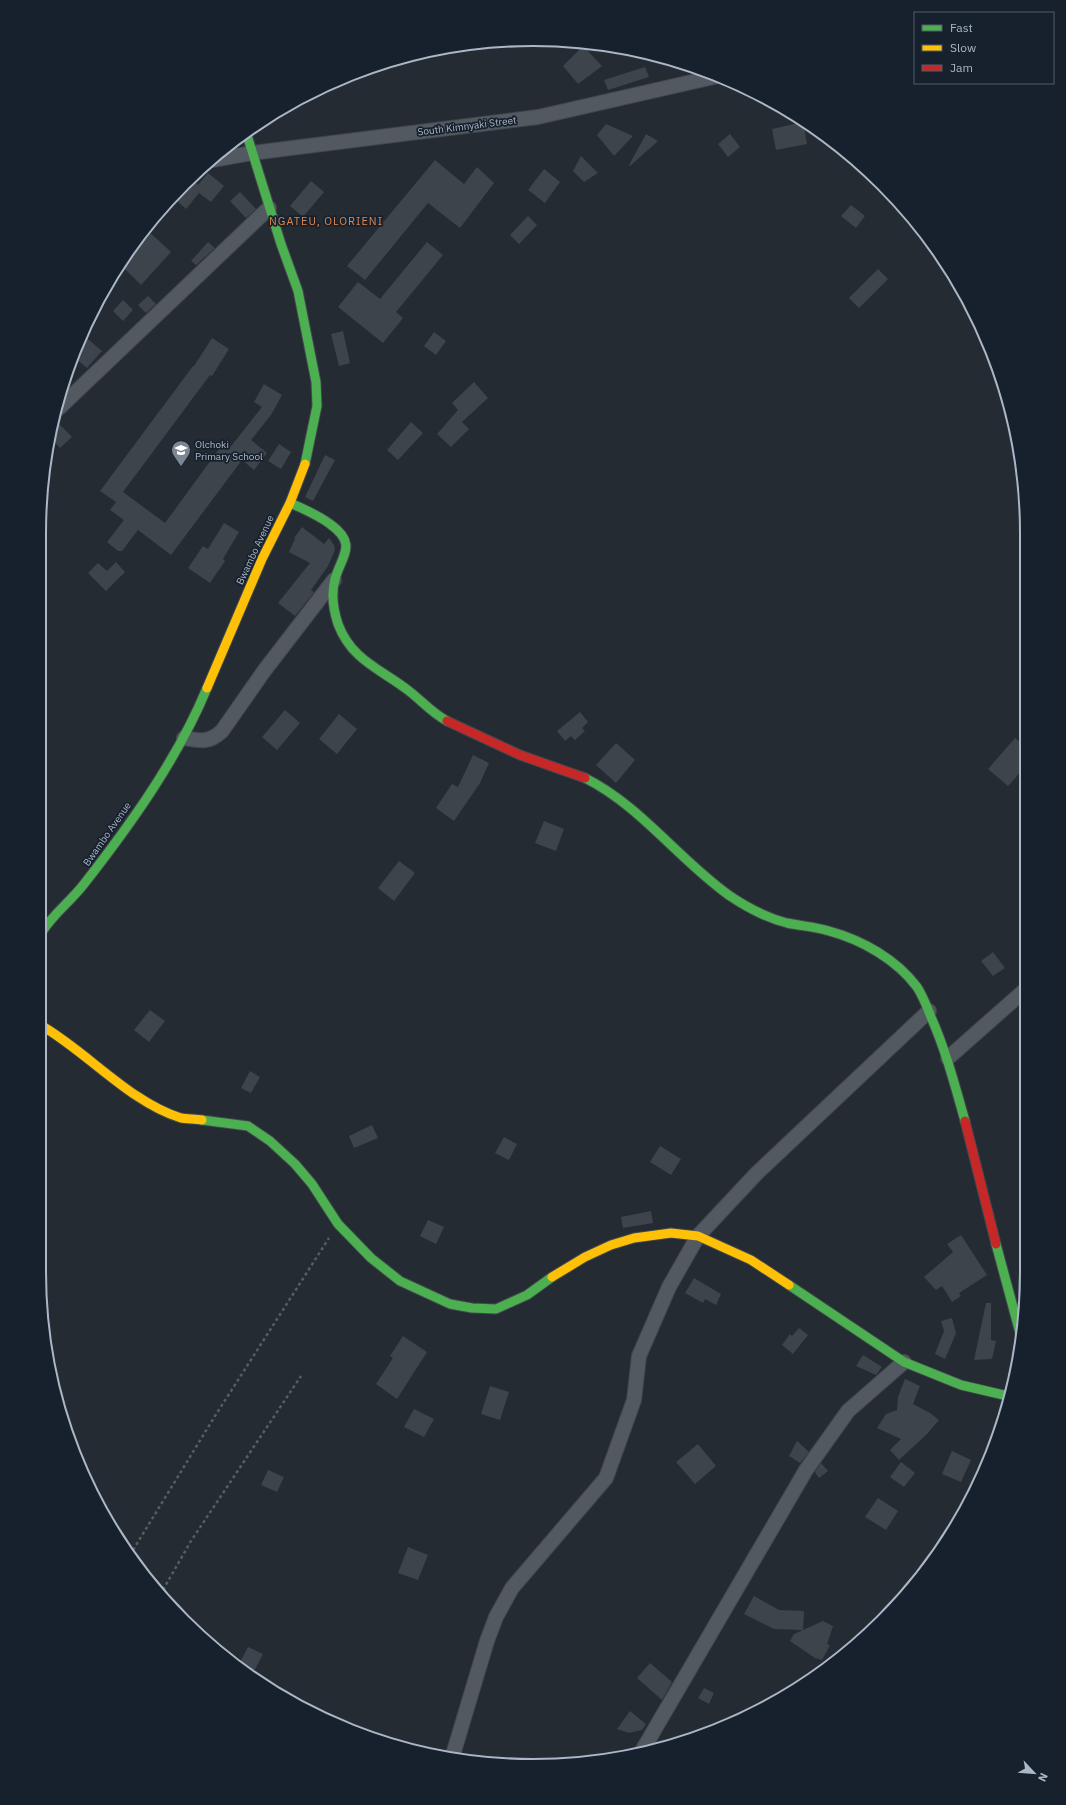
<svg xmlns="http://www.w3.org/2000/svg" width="1066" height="1805" viewBox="0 0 1066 1805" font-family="'IBM Plex Sans',sans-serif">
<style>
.building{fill:#3e444c}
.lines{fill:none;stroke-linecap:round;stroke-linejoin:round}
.street-casing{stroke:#42474e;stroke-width:16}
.fast-casing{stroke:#42474e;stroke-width:11}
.slow-casing{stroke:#42474e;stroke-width:11}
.jam-casing{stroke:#42474e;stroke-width:11}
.path{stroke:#565d64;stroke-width:2.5;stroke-dasharray:3 3;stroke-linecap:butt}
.street{stroke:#535961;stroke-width:14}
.fast{stroke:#4caf50;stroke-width:9}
.slow{stroke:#ffc107;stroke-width:9}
.jam{stroke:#c62828;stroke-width:9}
.labels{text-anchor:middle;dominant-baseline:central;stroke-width:3.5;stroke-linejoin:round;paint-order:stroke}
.street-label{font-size:10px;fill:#abb7c7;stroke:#17212e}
.poi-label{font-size:10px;fill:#abb7c7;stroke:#17212e;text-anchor:start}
.neighbourhood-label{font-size:11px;letter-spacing:1px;fill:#de884f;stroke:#17212e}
.rim{fill:none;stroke:#abb7c7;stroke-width:2}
</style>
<rect width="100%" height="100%" fill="#242b33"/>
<path class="building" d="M583,46L602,66L578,84L563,66Z
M645,67L649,77L608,90L604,80Z
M803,122L807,144L776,150L772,129Z
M606,124L633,136L614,156L597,135Z
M646,134L658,141L630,166L629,165Z
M730,134L740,147L728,157L718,144Z
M581,156L598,173L584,182L573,171Z
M435,160L464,184L477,167L494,183L460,228L428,203L365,280L347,266Z
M544,169L560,182L545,203L528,190Z
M208,173L224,186L211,202L199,193L186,209L173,197L190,178L198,185Z
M311,181L324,192L303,217L290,206Z
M240,192L256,209L246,218L230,201Z
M851,205L865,216L856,228L841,216Z
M528,216L537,225L519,244L510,235Z
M146,229L171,252L141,285L120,264Z
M208,242L215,248L196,265L191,261Z
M427,242L443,255L396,312L403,318L383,343L338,307L358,282L380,299Z
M878,269L888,279L859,308L849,298Z
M148,296L156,304L146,313L138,305Z
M123,300L133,310L123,321L113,311Z
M343,331L350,363L339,366L331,334Z
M434,332L446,341L436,355L424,346Z
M84,336L102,351L87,368L74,357Z
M212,338L229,349L212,376L210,375L123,492L165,523L222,445L228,450L262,407L254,402L264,384L282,395L271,415L251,440L267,453L254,470L242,460L171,555L138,530L122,551H118L107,542L124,520L110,510L116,502L100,491L193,366H194Z
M474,382L488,398L462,422L469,429L451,447L437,434L458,410L452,403Z
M56,421L72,437L60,448L52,439Z
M411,422L423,433L398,460L387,450Z
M279,444L291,452L281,469L268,461Z
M325,455L335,460L313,501L305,497Z
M224,523L239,532L223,559L225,561L210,583L188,568L203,546L208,549Z
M302,527L324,544L329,538L334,545L335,550L328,566L311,590L314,592L295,616L278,603L310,563L289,552L295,539L294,538Z
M116,562L125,572L106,591L88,573L98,563L107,571Z
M285,710L300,723L277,750L262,737Z
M580,712L588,722L582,728L585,731L575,740L571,736L565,741L557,731Z
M339,714L357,729L337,754L319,739Z
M1015,738L1026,747V766L1008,786L988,769Z
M616,743L635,760L616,783L596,765Z
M473,755L489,763L480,783L454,821L436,808L452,784L458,787Z
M544,821L564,829L556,851L535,843Z
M399,861L415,873L394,901L378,888Z
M993,952L1005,968L993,976L981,961Z
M150,1010L165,1021L149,1042L134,1030Z
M250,1071L260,1077L251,1093L241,1088Z
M372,1125L378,1138L354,1148L349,1136Z
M504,1137L517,1144L509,1160L495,1153Z
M660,1146L681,1159L671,1175L650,1162Z
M651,1211L653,1223L623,1228L621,1217Z
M428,1220L444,1227L436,1244L420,1236Z
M961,1235L987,1275L959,1293L961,1296L952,1302L942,1286L936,1290L924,1277L953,1252L947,1244Z
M694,1278L721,1294L716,1305L705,1299L703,1303L685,1293Z
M986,1303H991V1340L996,1341L992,1359L974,1360Z
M952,1318L956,1333L945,1359L935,1354L944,1331L941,1321Z
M799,1328L808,1335L793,1354L782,1345L790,1334L792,1336Z
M403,1336L427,1352L397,1399L376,1384L393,1358L390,1356Z
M863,1355L882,1367L876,1375L856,1366Z
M905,1379L920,1386L913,1404L930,1413L939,1420L927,1434L899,1460L890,1450L901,1439L877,1428L886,1414L897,1410L898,1397Z
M490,1386L509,1392L500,1420L481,1414Z
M414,1409L434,1419L424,1437L404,1427Z
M797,1441L809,1452L800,1463L789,1456Z
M698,1444L716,1466L695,1484L676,1462Z
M952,1451L971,1460L961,1482L942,1474Z
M901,1462L915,1473L904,1487L890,1477Z
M821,1463L828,1471L819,1478L815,1472Z
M268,1470L284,1477L277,1492L261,1485Z
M878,1498L898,1511L886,1530L865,1517Z
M408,1547L428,1555L418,1580L398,1573Z
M754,1596L779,1610L804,1611L803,1630L774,1629L744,1614Z
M823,1621L833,1626L827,1644L830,1645L822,1660L815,1658L790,1641L794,1634Z
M248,1647L263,1654L251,1677L238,1666Z
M650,1663L672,1682L662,1700L637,1678Z
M704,1688L714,1693L709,1704L698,1698Z
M630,1711L646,1724L642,1730L629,1733L617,1729Z"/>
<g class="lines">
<g class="street-casing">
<path id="street" d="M213,160L252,153L538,117L718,76
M59,408L269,208
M184,738C201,741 209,743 222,731L264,671L334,580
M948,1058L1026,989
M642,1751L806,1470L848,1411L904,1362
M452,1758L487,1641L496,1617L512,1588L606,1478L634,1400L639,1356L669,1287L698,1236L757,1173L929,1011"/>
</g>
<g class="fast-casing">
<path id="fast" d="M246,132L281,244L298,291L316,382L317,406L305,464
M290,503C304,509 318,515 330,524C358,544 342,555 335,579C331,594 333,609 338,624C352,661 381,669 409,691C422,701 432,713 447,721
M585,778C641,806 679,860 730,896C748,908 767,918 787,923C801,926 816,927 829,931C862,940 896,959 917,987C923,996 927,1007 931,1017C946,1051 955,1086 965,1121
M42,932C53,914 71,901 84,884C131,824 178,758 207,688
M202,1120L248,1126L270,1141L295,1164L312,1184L338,1224L371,1258L400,1281L450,1304L472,1308L496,1309L527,1295L552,1277
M996,1244L1020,1333
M789,1285L904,1362L961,1385L1008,1396"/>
</g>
<g class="slow-casing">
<path id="slow" d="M207,688L262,559L290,503L305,464
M42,1026C87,1052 131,1103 181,1118C187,1119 195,1119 202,1120
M552,1277L585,1257L611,1245L634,1238L671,1233L698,1236L751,1260L789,1285"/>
</g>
<g class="jam-casing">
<path id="jam" d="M447,721L520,755L585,778
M965,1121L996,1244"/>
</g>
<path class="path" d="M130,1555L215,1416L329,1238
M160,1595L191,1541L301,1376"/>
<use href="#street" class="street"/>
<use href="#fast" class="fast"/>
<use href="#slow" class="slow"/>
<use href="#jam" class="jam"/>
</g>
<defs>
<g id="school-pin" transform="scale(1)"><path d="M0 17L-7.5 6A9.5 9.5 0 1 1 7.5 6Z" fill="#7c8693" stroke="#17212e"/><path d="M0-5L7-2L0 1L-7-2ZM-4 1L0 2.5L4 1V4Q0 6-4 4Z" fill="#fff"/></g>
</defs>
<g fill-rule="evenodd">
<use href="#school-pin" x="181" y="450"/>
</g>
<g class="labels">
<g class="street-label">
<text transform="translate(467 126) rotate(-7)">South Kimnyaki Street</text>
<text transform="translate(255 550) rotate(-65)">Bwambo Avenue</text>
<text transform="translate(107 834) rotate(-55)">Bwambo Avenue</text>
</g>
<g class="poi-label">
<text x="195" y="444">Olchoki<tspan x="195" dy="12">Primary School</tspan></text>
</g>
<g class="neighbourhood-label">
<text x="326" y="221">NGATEU, OLORIENI</text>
</g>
</g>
<path d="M0 0H1066V1805H0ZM533 46H533A487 487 0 0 1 1020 533V1272A487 487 0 0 1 533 1759H533A487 487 0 0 1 46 1272V533A487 487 0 0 1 533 46Z" fill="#17212e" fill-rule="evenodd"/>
<path class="rim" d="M533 46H533A487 487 0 0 1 1020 533V1272A487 487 0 0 1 533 1759H533A487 487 0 0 1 46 1272V533A487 487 0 0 1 533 46Z"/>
<rect x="914" y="12" width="140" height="72" fill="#17212e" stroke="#525d6b"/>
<rect x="922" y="25" width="20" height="6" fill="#4caf50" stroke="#525d6b"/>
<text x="950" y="32" font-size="12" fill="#abb7c7">Fast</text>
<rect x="922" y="45" width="20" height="6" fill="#ffc107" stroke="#525d6b"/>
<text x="950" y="52" font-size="12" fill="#abb7c7">Slow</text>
<rect x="922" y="65" width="20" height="6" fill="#c62828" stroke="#525d6b"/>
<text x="950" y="72" font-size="12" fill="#abb7c7">Jam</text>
<g transform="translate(1034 1773) rotate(116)" stroke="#17212e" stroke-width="3" paint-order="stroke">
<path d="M0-3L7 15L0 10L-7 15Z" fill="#abb7c7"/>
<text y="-6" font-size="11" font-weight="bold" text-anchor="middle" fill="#abb7c7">N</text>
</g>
</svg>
